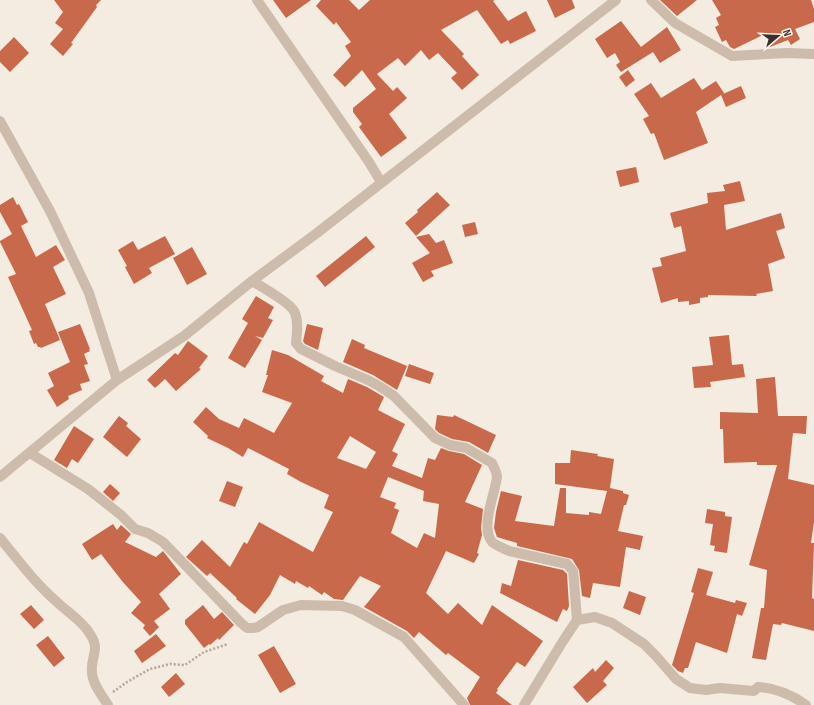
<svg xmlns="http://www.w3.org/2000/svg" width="814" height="705" viewBox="0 0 814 705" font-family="'Sofia Sans Condensed',sans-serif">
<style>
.building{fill:#c8694b;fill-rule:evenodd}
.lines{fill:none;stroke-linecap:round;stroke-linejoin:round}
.path{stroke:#b9a596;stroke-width:2.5;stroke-dasharray:2 2;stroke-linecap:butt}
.minor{stroke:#cdbbac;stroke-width:10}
</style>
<rect width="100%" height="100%" fill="#f4ebe1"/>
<path class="building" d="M54,0H101L96,5L97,7L71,43L73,44L63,56L50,44L63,29L55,23L63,12Z
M273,0H311L286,18Z
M321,0H349L359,10L370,0H495L493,1L508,21L526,11L536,31L510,44L508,40L501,44L477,10L441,30L464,54L462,56L479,75L462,90L451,78L457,73L438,53L429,60L421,50L405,66L398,58L377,74L393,91L397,87L407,98L389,114L407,138L381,157L359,127L362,124L353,112V108L376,89L362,70L345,87L333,75L351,56L345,46L351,42L336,22L334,25L316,6Z
M547,0H572L575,8L555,18Z
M660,0H697L677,16Z
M712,0H811L814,9V22L795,29L800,39L791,45L788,40L770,47L765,34L734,49L730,47L726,40L722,42L715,27L719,25L716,18L721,15Z
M621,21L641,47L667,27L681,50L660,63L653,52L621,72L616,65L620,62L615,53L607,58L595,39Z
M14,37L29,53L10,72L0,62V51Z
M628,70L635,80L626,87L619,77Z
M694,78L702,90L716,81L724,93L723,94L741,86L746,98L726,107L721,95L696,112L708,143L664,160L654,133L651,134L643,119L649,116L634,94L651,83L661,98Z
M636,167L639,182L620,187L616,171Z
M740,181L745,201L724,205L726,230L781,213L785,228L776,231L785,258L768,264L773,291L756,294L757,296L708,295V297L700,298V303L689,305V301L678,302V298L661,303L652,268L662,266L660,258L686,251L681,226L674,228L670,213L708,203L707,193L725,191L723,185Z
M437,192L450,205L416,236L405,223L418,212L417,210Z
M13,197L17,205L19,204L28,222L21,226L36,257L56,245L65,260L53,267L66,294L45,304L60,340L41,348L40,347H38L36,343L34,344L29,331L32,330L8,277L16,274L0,242V241L12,234L0,212V205Z
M475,222L478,234L465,237L462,225Z
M429,234L436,243L444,240L453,263L431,271L434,276L423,282L412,263L430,253L416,237Z
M165,236L175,254L149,268L152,273L134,284L125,267L127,266L118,250L133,241L138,250Z
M366,236L375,247L325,287L316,276Z
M192,247L207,274L187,285L173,258Z
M256,296L274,307L268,318L273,320L263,338L255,336L262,340L245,368L228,358L248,323L242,319Z
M80,324L90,349H89L90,351L84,354L88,364L84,365L90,381L80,384L82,390L68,396L69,399L57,407L47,390L54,386L48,373L70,362L58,332Z
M307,324L323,328L318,350L305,344L303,341Z
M729,335L732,365L743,364L745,377L710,382L711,387L694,388L692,367L713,365L709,337Z
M352,339L365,345L364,348L407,366L397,390L373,375L343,362Z
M188,341L208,356L199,368L201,369L176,391L165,379L155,388L147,380L175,353L178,355Z
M272,350L288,355L324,376L321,381L343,393L348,379L367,387L384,397L378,410L405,424L392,451L398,454L392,466L422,478L428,458L435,460L441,448L449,451L464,454L482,465L465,502L483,509L481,528L482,535L477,553L479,554L474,563L446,551L426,593L448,614L458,603L482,625L492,605L543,641L525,667L517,662L497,689L498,690L496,693L512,705H470L467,698L480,677L448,653L446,655L419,632L414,638L407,631L364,607L381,586L360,576L343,600L334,599L324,592L322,595L309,586L308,588L296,581L295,584L280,575L270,595L255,614L236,599L237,598L210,573L207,576L186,557L202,540L230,567L244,542L247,544L259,522L313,552L333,512L324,508L329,495L301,482L287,474L289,469L248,448L243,457L228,448L207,438L208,436L193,422L206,407L219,419L239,428L244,418L274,433L292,403L262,392L268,375H266ZM350,436L376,452L366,469L337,458ZM388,477L424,491L423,501L439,504L435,538L424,533L417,548L391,533L399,510L394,508L396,503L380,497Z
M409,364L434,373L430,384L405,376Z
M775,377L778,416H807L806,434L793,433L788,479L814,485V522L811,543H814L812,598L814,599V631L782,623L781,625L773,624L766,660L752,658L761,608H764L767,570L749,565L777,465H757V462L724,463L723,429H720V412L758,413L756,379Z
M437,415L453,417L454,415L496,435L488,453L469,442L452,439L439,433L435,429Z
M119,416L128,423L126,426L141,439L127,457L103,437Z
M74,426L94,439L78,463L72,459L67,468L54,460Z
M571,450L598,454L597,456L614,459L610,488L623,491V493L629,495L626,505H624L618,531L643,536L640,550L626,547L620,587L593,583L590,598L582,596L579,570L572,559L568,558L517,546V543L497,537L494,528L496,512L501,491L522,496L515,521L554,526L560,488H566V513L589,515V512L601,514L607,491L555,484V463H570Z
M227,481L243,487L235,507L219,501Z
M110,484L120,493L113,501L103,492Z
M707,509L725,512V516L732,517L727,553L714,551L715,546L710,545L713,524L705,523Z
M113,524L117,530L121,525L131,534L125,542L156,557L163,551L181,574L159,594L170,609L154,621L159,627L150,636L143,628L145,625L131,613L141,602L122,581L101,554L92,560L82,544Z
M518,560L563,570L567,574L569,606L567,611L563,609L557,622L500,593L502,583L511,586Z
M698,568L713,572L706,595L735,603L736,600L747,603L742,616L737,614L727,653L696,642L688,668H685L683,673L678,671L672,665L694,593L691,592Z
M629,591L646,597L640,615L623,608Z
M31,605L44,620L34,629L20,614Z
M203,605L214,619L222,612L234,625L219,640L218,638L210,645L209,644L204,648L185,624V620Z
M156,634L166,646L142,663L134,651Z
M48,636L65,658L54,667L36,645Z
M274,646L296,684L280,693L258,655Z
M606,660L614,668L603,681L607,685L587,703L573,687L593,668L595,672Z
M176,673L185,684L169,697L161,687Z"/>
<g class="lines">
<path class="path" d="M113,692L127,682L150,669L170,664L185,665L204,652L228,644"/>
<path class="minor" d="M257,0L369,162L381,182
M651,0L675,23L732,56L787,53L814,54
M0,121L50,211L89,293L117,380
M252,281C262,287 289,302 294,311C299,320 297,333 296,343L301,349L335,366L370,381L382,388L394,396L435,438L450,445L466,448L492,463L496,472L497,477C495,494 480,527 492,542C496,546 504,548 509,551L567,564L573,571L574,581L577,620L563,641L524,705
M30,453L88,489L121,515L135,529L148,533L163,542L241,623L247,628H253L258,627L283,610L301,605L342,606L355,610L404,637L464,705
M0,477L117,380L184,336L252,281L317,233L616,0
M0,538C18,560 35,583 57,602C67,612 83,621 90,634C101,650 90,657 92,672C92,683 102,696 108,705
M577,620L595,617L612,623L644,644L656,656L676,679L690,688L706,690L720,688L754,691L758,687C775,688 792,695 806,705"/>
</g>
<g transform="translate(778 36) rotate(71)" stroke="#fbf5ee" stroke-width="3" paint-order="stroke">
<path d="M0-3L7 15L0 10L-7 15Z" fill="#3b302b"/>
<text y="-6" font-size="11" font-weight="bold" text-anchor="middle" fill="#3b302b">N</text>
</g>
</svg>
